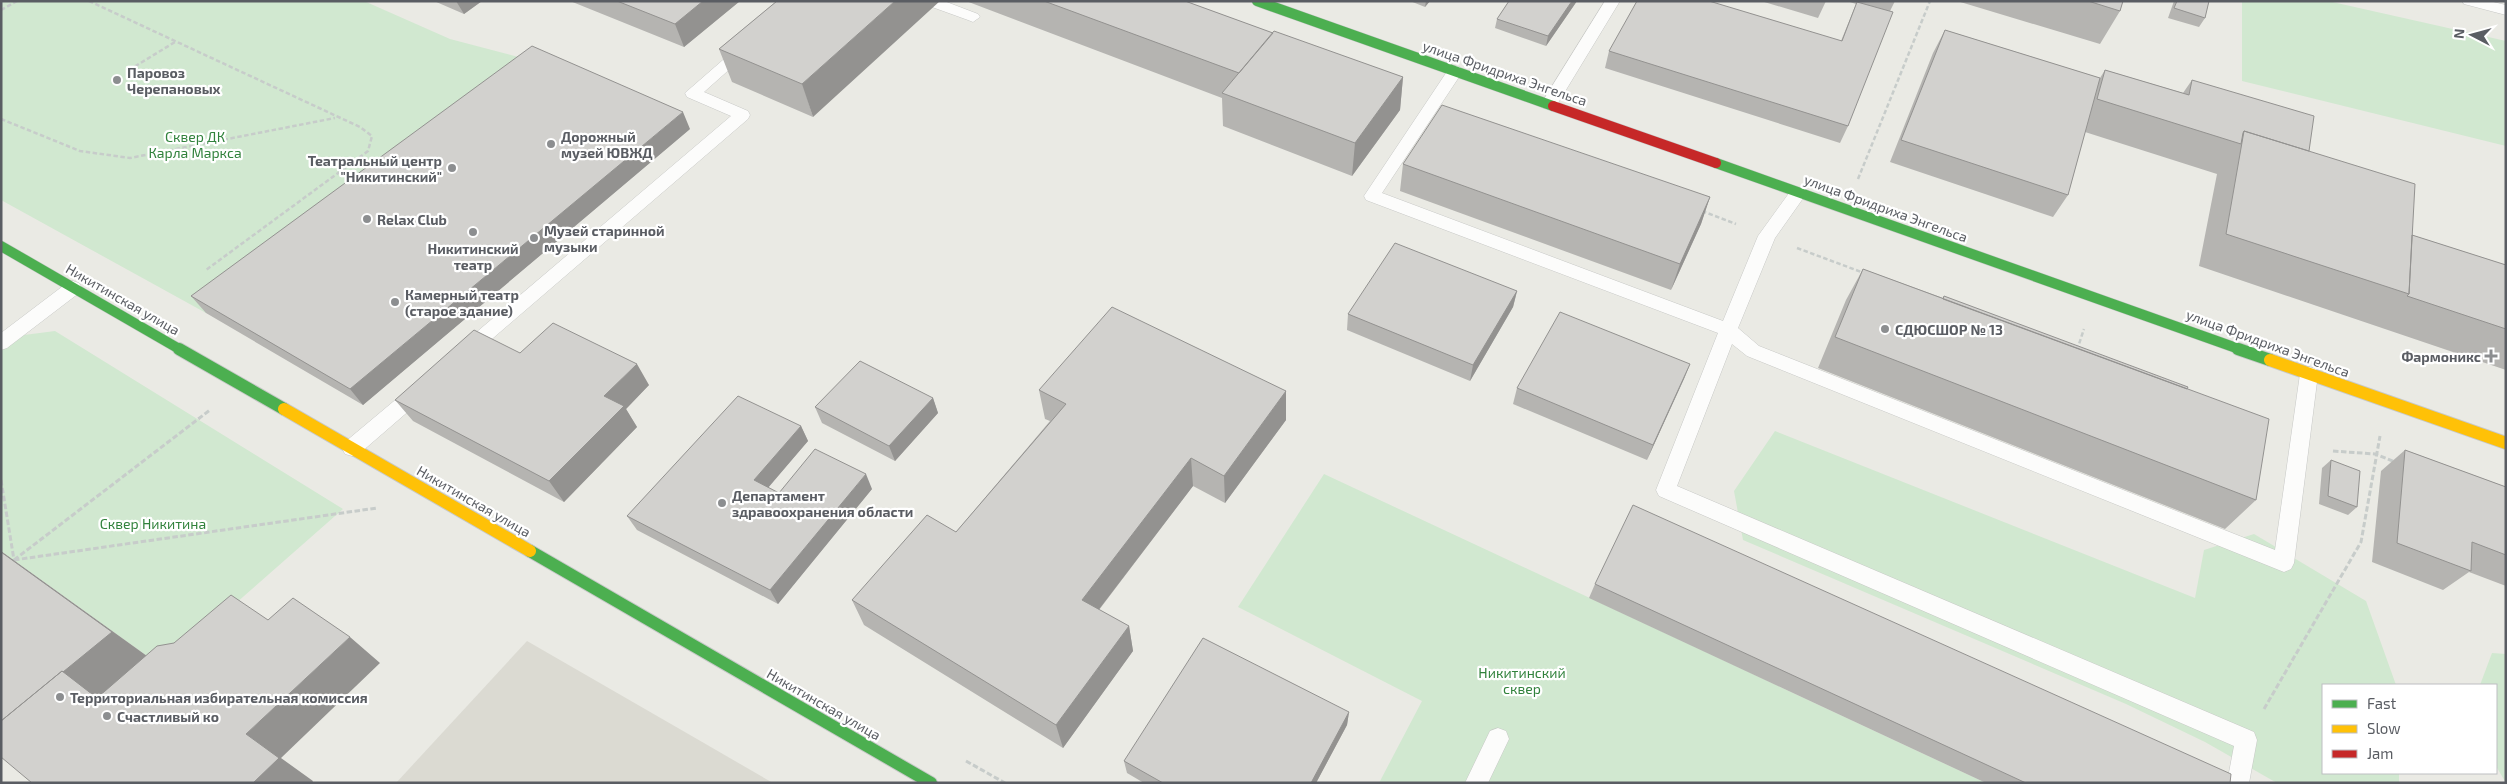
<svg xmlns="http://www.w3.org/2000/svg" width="2507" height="784" viewBox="0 0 2507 784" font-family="'Exo 2',sans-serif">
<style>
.education{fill:#dbdad2}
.green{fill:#d1e8d0}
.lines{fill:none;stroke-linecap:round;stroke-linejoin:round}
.lane-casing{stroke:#c7c8c6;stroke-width:1}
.fast-far1-casing{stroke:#c7c9c8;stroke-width:11}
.fast-casing{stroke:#c7c9c8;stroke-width:14}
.slow-casing{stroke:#c7c9c8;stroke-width:14}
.jam-casing{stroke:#c7c9c8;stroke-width:11}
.path-far1{stroke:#c7ccca;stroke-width:2.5;stroke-dasharray:4.5 2.5;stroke-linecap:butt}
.path{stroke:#c7ccca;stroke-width:3;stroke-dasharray:5.5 2.5;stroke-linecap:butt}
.lane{fill:#fcfcfb;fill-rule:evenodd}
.fast-far1{stroke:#4caf50;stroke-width:10}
.fast{stroke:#4caf50;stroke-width:12}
.slow{stroke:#ffc107;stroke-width:12}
.jam{stroke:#c62828;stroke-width:10}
.wall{fill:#b5b4b1}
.shaded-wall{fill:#939290}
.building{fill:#d2d1ce;stroke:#939290}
.poi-dot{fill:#8c8e90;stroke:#fff;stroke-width:2}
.labels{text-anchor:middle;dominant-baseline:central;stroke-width:4.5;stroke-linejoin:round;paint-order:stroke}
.poi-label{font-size:14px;font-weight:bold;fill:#5a5d63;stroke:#fff;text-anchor:start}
.street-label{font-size:14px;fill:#5a5d63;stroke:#fff}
.park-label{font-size:14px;fill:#31823c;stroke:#fff}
</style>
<rect width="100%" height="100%" fill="#eaeae4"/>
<path class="education" d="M527,641L697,739L773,783H396Z"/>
<path class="green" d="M1,1H364L450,39L541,63L206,313L1,200Z
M2242,1H2328L2506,41V146L2242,81Z
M55,331L343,509L185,648L147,656L1,551V338Z
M1775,431L2195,598L2204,550L2254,534L2366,601L2396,685H2323V773H2399V783H2277L2205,742L2126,704L1743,540L1734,491Z
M1324,474L1986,783H1379L1422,701L1238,607Z
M2492,653L2506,654V783L2496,766V685H2480Z"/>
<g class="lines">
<g class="lane-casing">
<path id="lane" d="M931,1H944L978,14L980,17L973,22L968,20L932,7L930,4Z
M1605,1H1620L1555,108H1543L1541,104Z
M2462,1H2489L2506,5V15L2464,4Z
M744,44L752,49L749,52L704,92L748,111L750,115L748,119L471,357L465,359L459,357L456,352L459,347L731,116L687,97L685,93L739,46Z
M1455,66L1460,67L1463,71L1382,193L1723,321L1758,236L1792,189H1804L1806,193L1804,197L1775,238L1738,328L1759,346L2275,550L2300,374L2302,369L2309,367L2316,369L2318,374L2294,563L2291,569L2284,572L1747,356L1732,344L1677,486L2254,732L2257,740L2249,783H2227L2234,746L1659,496L1656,490L1718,333L1366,200L1364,196L1450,67Z
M73,281L79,283L82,288L79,293L7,348L1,350V333L67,283Z
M419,384L426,386L428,391L426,396L359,454L352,456L345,454L342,448L345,442L412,386Z
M1498,728L1506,731L1509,739L1488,783H1465L1490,731Z"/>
</g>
<g class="fast-far1-casing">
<path id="fast-far1" d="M1257,1L1553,106
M1716,163L2242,350
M1,246L181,350"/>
</g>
<g class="fast-casing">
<path id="fast" d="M179,349L284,409
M2238,349L2270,360
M530,551L931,783"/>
</g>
<g class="slow-casing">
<path id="slow" d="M2270,360L2506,443
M284,409L530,551"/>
</g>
<g class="jam-casing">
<path id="jam" d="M1553,106L1716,163"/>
</g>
<path class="path-far1" d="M89,1L360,127L372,136L368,151L206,270
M1,10L17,1
M129,70L175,42
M1,119L80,151L130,158L335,118
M1858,179L1930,1
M1702,211L1736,224
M1797,248L1864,273
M2077,350L2084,329"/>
<path class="path" d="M2333,451L2375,454L2395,462
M1,480L14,560
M14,560L377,508
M14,560L210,410
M2264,709L2361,542L2380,436
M966,761L1005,783"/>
<use href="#lane" class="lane"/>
<use href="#fast-far1" class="fast-far1"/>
<use href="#fast" class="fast"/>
<use href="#slow" class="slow"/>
<use href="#jam" class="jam"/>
</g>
<path class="wall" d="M434,1H482L464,14Z
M570,1H740L684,47Z
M777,1L813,117L732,82L719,49Z
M966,1H1185L1273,33L1403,77L1400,110L1352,176L1223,126L1222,98Z
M1410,1H1430L1425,7Z
M1577,1L1546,46L1495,28L1497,19Z
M1761,1H1826L1818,18Z
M1847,1H1895L1890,11L1848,126L1840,143L1605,68L1609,51L1841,41L1856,4Z
M1957,1H2123L2120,11L2100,44Z
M2174,1H2209L2205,18L2199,27L2168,18Z
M1945,30L2100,78L2105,70L2183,93L2192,80L2309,151L2412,235L2506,265V370L2199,266L2217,174L2085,132L2068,195L2053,217L1890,162L1933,53Z
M690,129L363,405L206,313L191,296Z
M1403,164L1710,197L1701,224L1671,290L1400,191Z
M1863,269L1943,298L1944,296L2187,389L2256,500L2225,529L1818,368L1846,300Z
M1517,291L1513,307L1470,381L1347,330L1348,314Z
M520,353L649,385L626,409L637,427L564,502L413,421L395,400Z
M1690,364L1647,460L1513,404L1517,388Z
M1039,390L1286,391V420L1225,503L1193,486L1099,610L1129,626L1133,651L1063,748L864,625L852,600L956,532L1050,421L1045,419Z
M933,398L938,413L895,461L822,423L815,407Z
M801,426L808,441L768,487L779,493L872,489L778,604L637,530L627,516Z
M2405,450L2506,487V586L2469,572L2443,590L2372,562L2381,471Z
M2331,460L2357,507L2348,515L2319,504L2322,468Z
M1595,584L2230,783H1986L1589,598Z
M1349,712L1347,725L1316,783H1144L1127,773L1124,761Z"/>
<path class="shaded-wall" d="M456,1H482L464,14Z
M703,1H740L684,47L675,24Z
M895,1H940L813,117L802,84Z
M1426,1H1430L1425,7Z
M1572,1H1577L1546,46L1548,36Z
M1403,77L1400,110L1352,176L1355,143Z
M683,112L690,129L363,405L350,389Z
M1710,197L1701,224L1671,290L1680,264Z
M1517,291L1513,307L1470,381L1473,365Z
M637,364L649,385L626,409L637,427L564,502L549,481L604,396Z
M1690,364L1684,379L1647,460L1653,445Z
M1286,391V420L1225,503L1224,476Z
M933,398L938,413L895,461L889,446Z
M801,426L808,441L762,495L754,480Z
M1191,458L1193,486L1087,625L1082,600Z
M866,474L872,489L778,604L770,590Z
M1,551L147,656L137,723L1,725Z
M1129,626L1133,651L1063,748L1056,725Z
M350,637L380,663L281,758L313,781L312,783H253L246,734Z
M1349,712L1347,725L1316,783H1311Z"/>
<path class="building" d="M617,1H703L675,24Z
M777,1H895L802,84L719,49Z
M1044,1H1185L1273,33L1239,73Z
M1509,1H1572L1548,36L1497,19Z
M1637,1H1709L1842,41L1857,2L1893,12L1848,126L1609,51Z
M2088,1H2123L2120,11Z
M2177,1H2209L2205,18L2174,8Z
M1945,30L2100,78L2068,195L1901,140Z
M1274,31L1403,77L1355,143L1222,93Z
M532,46L683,112L350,389L191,296Z
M2105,70L2189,95L2192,80L2314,116L2309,151L2244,131L2243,133L2241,144L2097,99Z
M1442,105L1710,197L1680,264L1403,164Z
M2244,131L2415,184L2409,294L2226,234Z
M2412,235L2506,265V329L2407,296L2409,294Z
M1395,243L1517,291L1473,365L1348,314Z
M1863,269L2269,419L2256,500L1835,337Z
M1944,296L2188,387L2187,389L1943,299Z
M1112,307L1286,391L1224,476L1191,458L1082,600L1129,626L1056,725L852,600L927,515L956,532L1066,404L1039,390Z
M1560,312L1690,364L1653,445L1517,388Z
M553,323L637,364L604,396L624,406L549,481L395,400L474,330L520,353Z
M860,361L933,398L889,446L815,407Z
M738,396L801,426L754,480L779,493L815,449L866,474L770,590L627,516Z
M2405,450L2506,487V555L2472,542L2471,571L2397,543Z
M2331,460L2360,471L2357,507L2328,496Z
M1633,505L2231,774L2230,783H2026L1595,584Z
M1,552L112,632L63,672L62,671L1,721Z
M231,595L268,620L293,598L350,637L246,734L279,758L253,783H32L1,757V721L62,671L97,698L157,646L174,643Z
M1203,638L1349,712L1311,783H1163L1124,761Z"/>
<g class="poi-dot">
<circle cx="117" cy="80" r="5"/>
<circle cx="551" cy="144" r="5"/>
<circle cx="452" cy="168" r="5"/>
<circle cx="367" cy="219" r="5"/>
<circle cx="473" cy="232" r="5"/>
<circle cx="534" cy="238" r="5"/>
<circle cx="395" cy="302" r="5"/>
<circle cx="1885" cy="329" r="5"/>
<path d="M2488.5 348.5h5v5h5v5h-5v5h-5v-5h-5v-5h5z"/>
<circle cx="722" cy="503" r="5"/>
<circle cx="60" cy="697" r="5"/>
<circle cx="107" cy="716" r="5"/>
</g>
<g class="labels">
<g class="poi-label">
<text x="127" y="72">Паровоз<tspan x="127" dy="16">Черепановых</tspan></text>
<text x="561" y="136">Дорожный<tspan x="561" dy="16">музей ЮВЖД</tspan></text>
<text x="442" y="160" text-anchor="end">Театральный центр<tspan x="442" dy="16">"Никитинский"</tspan></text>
<text x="377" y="219">Relax Club</text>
<text x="544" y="230">Музей старинной<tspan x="544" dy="16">музыки</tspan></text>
<text x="473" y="248" text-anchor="middle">Никитинский<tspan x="473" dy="16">театр</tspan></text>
<text x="405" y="294">Камерный театр<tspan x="405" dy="16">(старое здание)</tspan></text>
<text x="1895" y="329">СДЮСШОР № 13</text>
<text x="2481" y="356" text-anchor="end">Фармоникс</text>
<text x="732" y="495">Департамент<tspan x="732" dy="16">здравоохранения области</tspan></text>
<text x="70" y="697">Территориальная избирательная комиссия</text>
<text x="117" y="716">Счастливый ко</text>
</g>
<g class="street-label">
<text transform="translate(1505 73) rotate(19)">улица Фридриха Энгельса</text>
<text transform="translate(1886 208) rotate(20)">улица Фридриха Энгельса</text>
<text transform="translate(123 299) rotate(30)">Никитинская улица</text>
<text transform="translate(2268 343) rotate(20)">улица Фридриха Энгельса</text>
<text transform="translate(474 501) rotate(30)">Никитинская улица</text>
<text transform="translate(824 704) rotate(30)">Никитинская улица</text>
</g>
<g class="park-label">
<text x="195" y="136">Сквер ДК<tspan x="195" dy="16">Карла Маркса</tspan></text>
<text x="153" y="523">Сквер Никитина</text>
<text x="1522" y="672">Никитинский<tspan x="1522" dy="16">сквер</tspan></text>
</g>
</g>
<rect width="2507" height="784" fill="none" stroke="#5a5d63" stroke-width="5"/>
<rect x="2322" y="684" width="175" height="90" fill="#ffffff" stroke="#bdbec1"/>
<rect x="2332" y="700" width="25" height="8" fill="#4caf50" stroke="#bdbec1"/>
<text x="2367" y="709" font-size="15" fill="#5a5d63">Fast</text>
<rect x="2332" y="725" width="25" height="8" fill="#ffc107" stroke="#bdbec1"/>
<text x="2367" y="734" font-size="15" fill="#5a5d63">Slow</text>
<rect x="2332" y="750" width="25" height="8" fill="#c62828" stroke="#bdbec1"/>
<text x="2367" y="759" font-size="15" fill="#5a5d63">Jam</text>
<g transform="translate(2472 35) rotate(276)" stroke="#ffffff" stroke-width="4" paint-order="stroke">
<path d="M0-4L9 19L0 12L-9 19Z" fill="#5a5d63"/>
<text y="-8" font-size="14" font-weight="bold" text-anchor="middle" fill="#5a5d63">N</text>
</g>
</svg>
